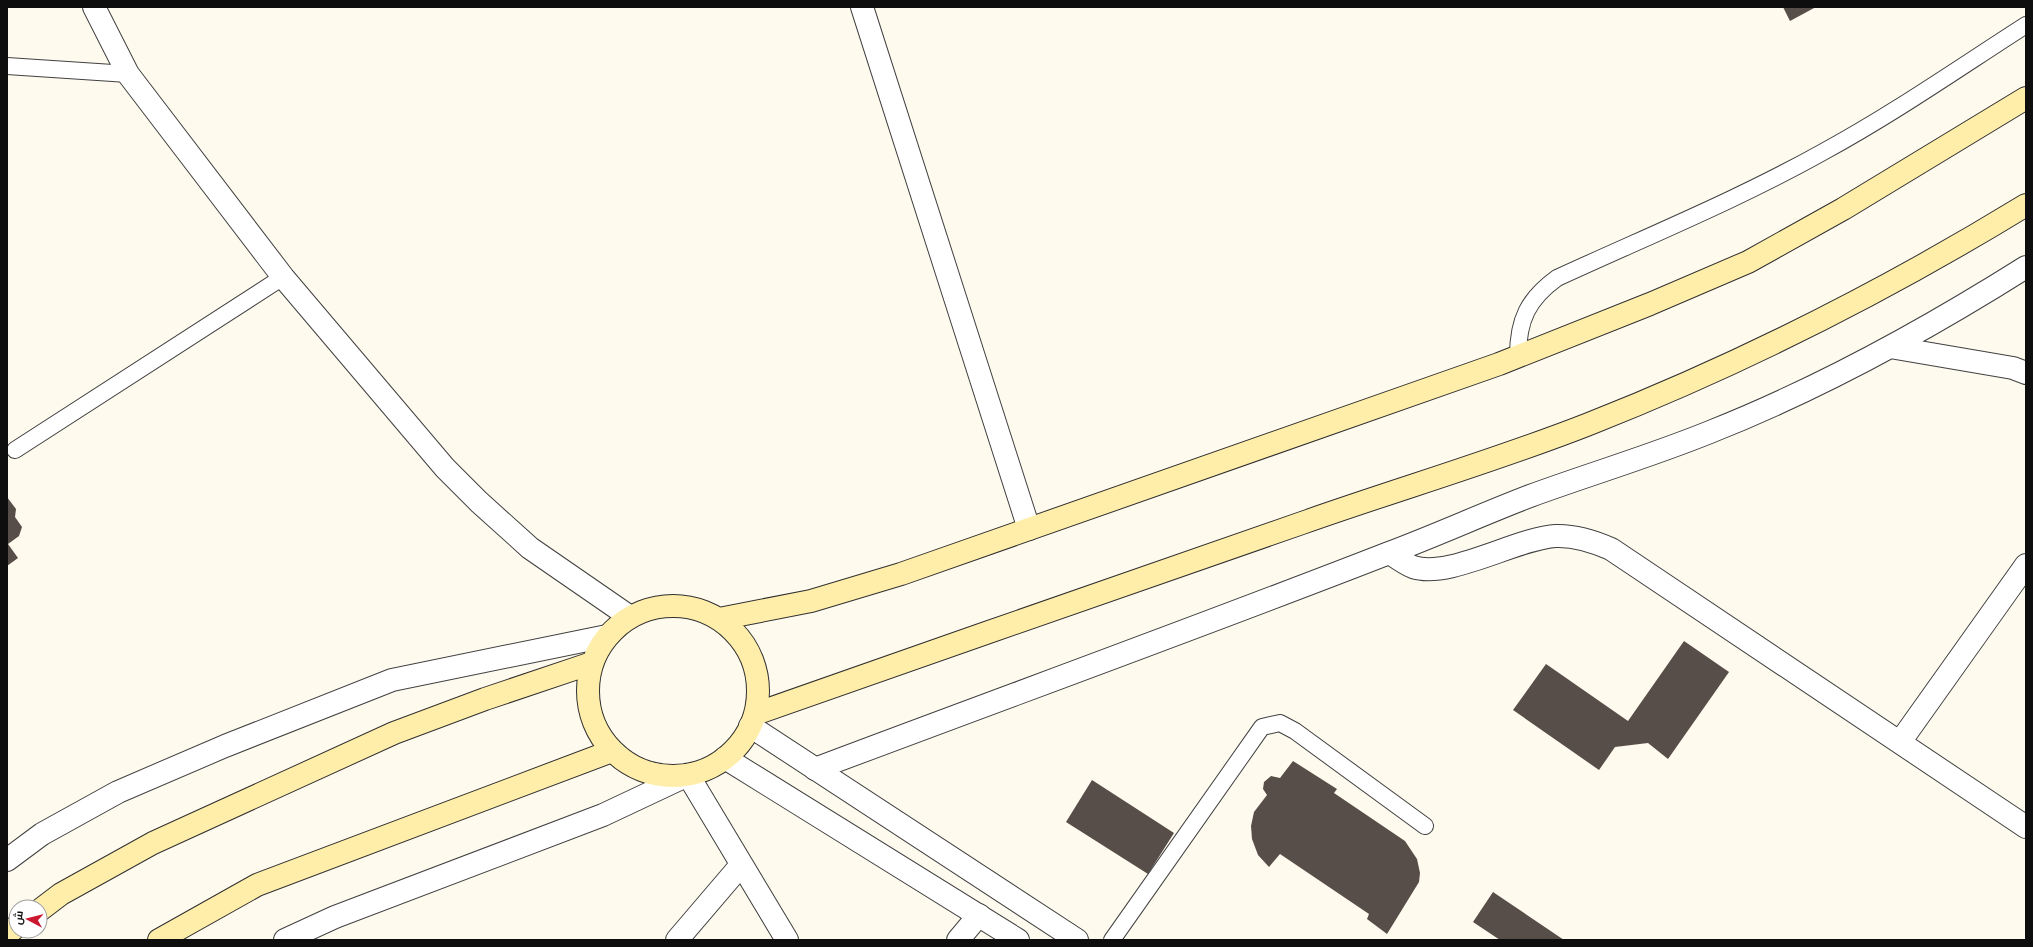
<svg xmlns="http://www.w3.org/2000/svg" width="2033" height="947" viewBox="0 0 2033 947" font-family="'PT Serif',Cairo,serif">
<style>
.building{fill:#574d49}
.lines{fill:none;stroke-linecap:round;stroke-linejoin:round}
.service-casing{stroke:#414141;stroke-width:18}
.minor-casing{stroke:#414141;stroke-width:24}
.tertiary-casing{stroke:#414141;stroke-width:24}
.secondary-casing{stroke:#303030;stroke-width:24}
.service{stroke:#fff;stroke-width:16}
.minor{stroke:#fff;stroke-width:22}
.tertiary{stroke:#fff;stroke-width:22}
.secondary{stroke:#ffeea9;stroke-width:22}
</style>
<rect width="100%" height="100%" fill="#fffaee"/>
<path class="building" d="M1783,7H1816L1790,21Z
M7,497L16,509L15,517L22,527L19,536L8,544L18,558L7,566Z
M1684,641L1729,672L1668,759L1648,743L1615,747L1599,770L1513,710L1546,664L1628,721Z
M1293,761L1337,789L1334,793L1405,841L1417,859L1420,873L1419,882L1387,934L1367,919L1369,914L1280,854L1269,867L1258,855L1252,839L1251,826L1254,812L1267,795L1263,789L1264,782L1271,776L1280,778Z
M1092,780L1174,833L1148,874L1066,822Z
M1493,892L1564,940H1500L1473,922Z"/>
<g class="lines">
<g class="service-casing">
<path id="service" d="M7,66L128,74
M1518,356C1518,320 1528,299 1557,278C1646,237 1737,200 1823,152C1893,114 1959,68 2026,25
M15,450L283,277
M1112,940L1262,727L1280,723L1295,731L1425,826"/>
</g>
<g class="minor-casing">
<path id="minor" d="M862,7L1029,529
M1890,347L2013,368L2026,373
M1390,553C1397,558 1405,564 1413,567C1449,579 1515,539 1555,536C1575,535 1593,541 1611,549L2026,827
M1900,742L2026,565
M815,769C1006,697 1199,627 1389,553C1437,535 1483,514 1530,496C1590,474 1651,456 1710,432C1821,388 1926,330 2026,267
M7,860L42,834L118,792L225,746L392,680L607,636
M285,940L335,917L603,815L688,775L787,940
M677,940L741,865
M958,940L979,915"/>
</g>
<g class="tertiary-casing">
<path id="tertiary" d="M94,7L128,74L283,277L445,468L479,502L530,548L630,617
M750,726L1077,940
M725,758L1018,940"/>
</g>
<g class="secondary-casing">
<path id="secondary" d="M588 691a85 85 0 1 1 170 0a85 85 0 1 1-170 0Z
M719,619L811,601L901,574L1499,364L1650,304L1748,262L1843,209L2026,98
M755,714C937,650 1120,586 1302,523C1398,489 1495,461 1589,424C1741,364 1887,290 2026,205
M40,910L61,894L153,843L394,733L485,699L592,663
M7,934L16,927
M159,940L257,885L612,751"/>
</g>
<use href="#service" class="service"/>
<use href="#minor" class="minor"/>
<use href="#tertiary" class="tertiary"/>
<use href="#secondary" class="secondary"/>
</g>
<rect width="2033" height="947" fill="none" stroke="#0e0e0e" stroke-width="16"/>
<g transform="translate(28 919) rotate(277)"><circle r="19" fill="#ffffff" stroke="#9f9f9f"/>
<path d="M0-3L7 15L0 10L-7 15Z" fill="#cc1730"/>
<text y="-6" font-size="11" font-weight="bold" text-anchor="middle" fill="#0e0e0e">ش</text>
</g>
</svg>
